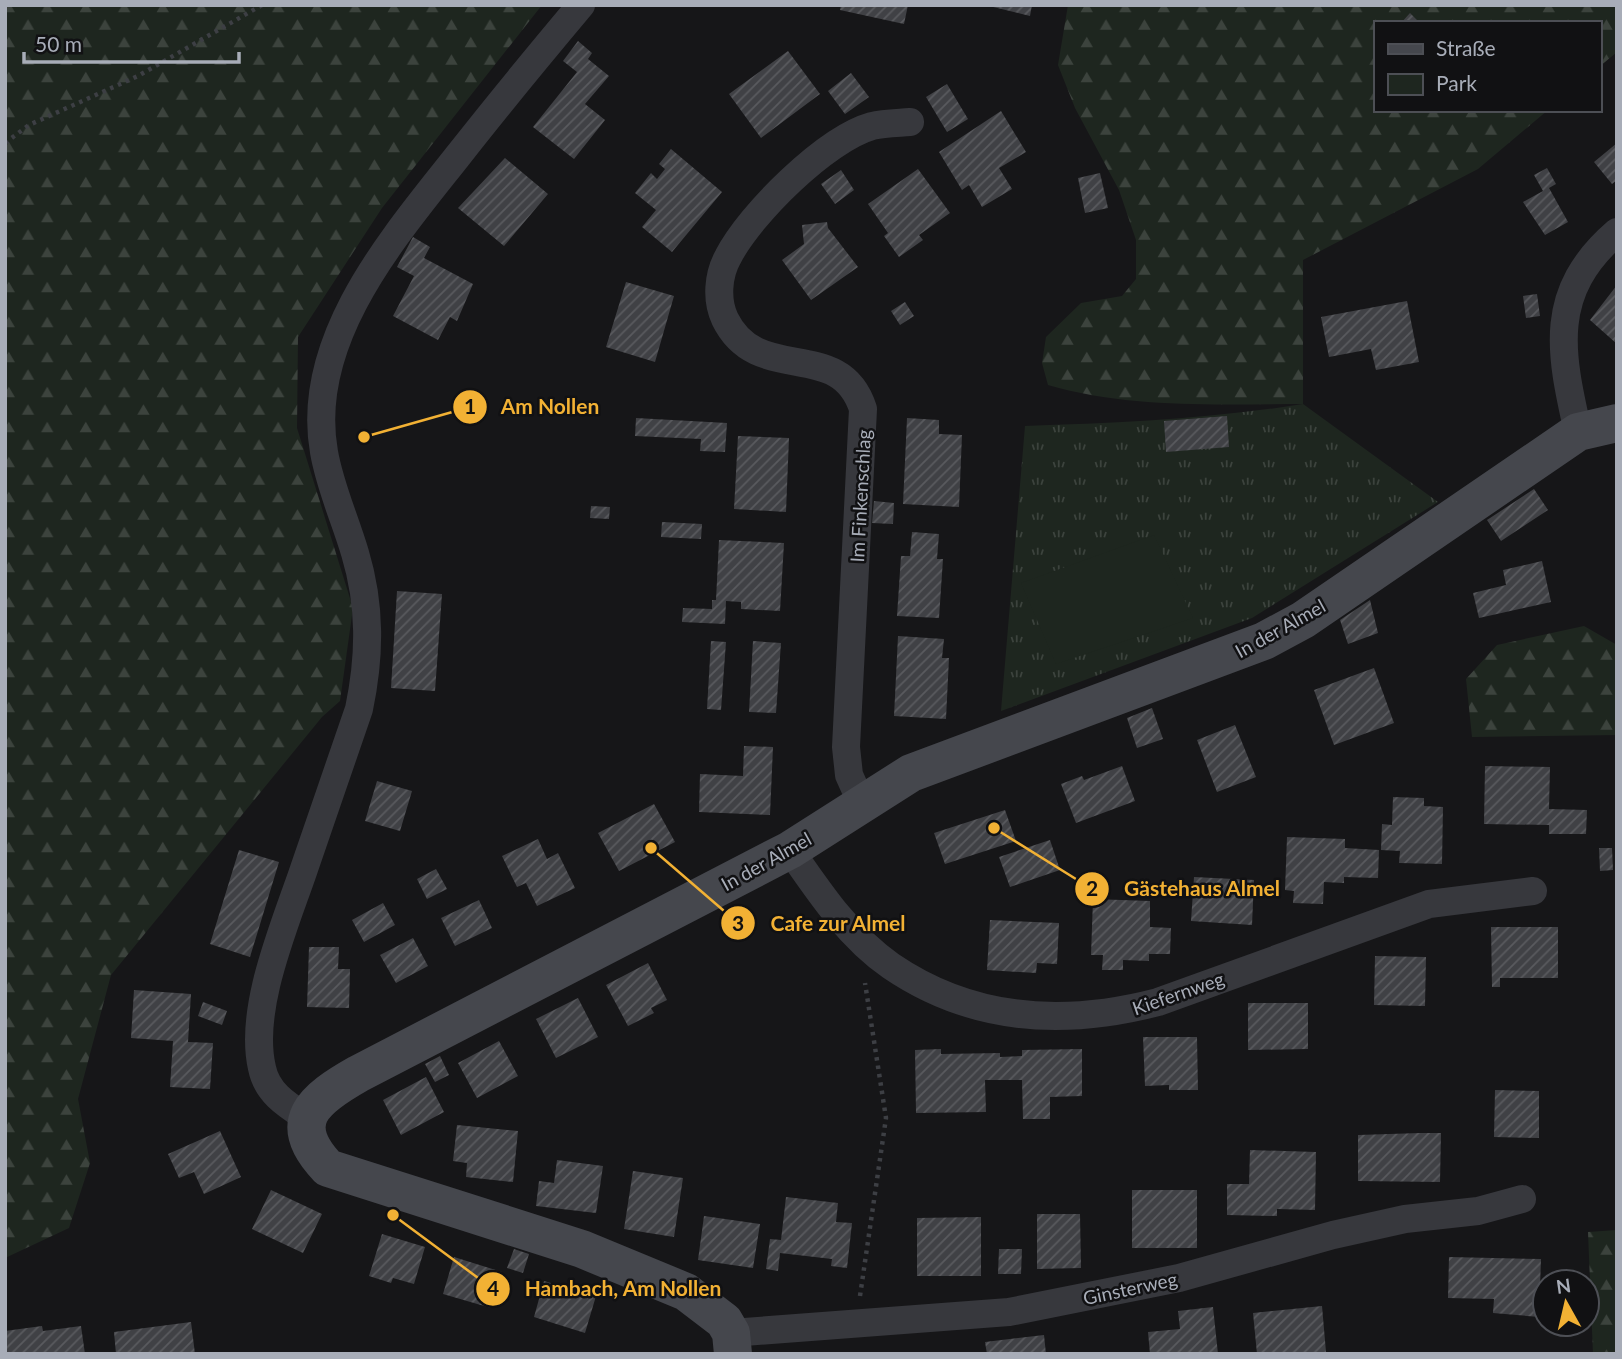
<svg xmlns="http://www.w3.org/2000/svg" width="1622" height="1359" viewBox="0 0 1622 1359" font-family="Lato,sans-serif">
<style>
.grass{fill:url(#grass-tufts)}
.forest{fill:url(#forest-firs)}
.park{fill:#1e261f}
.building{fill:url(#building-hatch)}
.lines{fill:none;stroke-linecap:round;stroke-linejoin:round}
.path{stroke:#3d3f44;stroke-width:4.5;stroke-dasharray:3.5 5;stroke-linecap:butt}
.street{stroke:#37383d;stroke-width:28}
.secondary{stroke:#45474d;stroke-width:38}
.labels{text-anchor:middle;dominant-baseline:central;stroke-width:5;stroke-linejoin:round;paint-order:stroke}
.street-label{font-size:19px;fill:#a8adb8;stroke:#111113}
.leader{fill:none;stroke:#f2b134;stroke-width:2.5}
.callout-dot{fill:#f2b134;stroke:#111113;stroke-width:2.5}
.mark-label{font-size:21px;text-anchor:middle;font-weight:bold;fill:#111}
.callout-label{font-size:21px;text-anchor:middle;font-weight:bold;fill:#f2b134;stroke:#111113;stroke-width:5;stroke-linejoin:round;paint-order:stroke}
</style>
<defs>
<pattern id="grass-tufts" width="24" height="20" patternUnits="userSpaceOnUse" patternTransform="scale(1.75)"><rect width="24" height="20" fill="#1e261f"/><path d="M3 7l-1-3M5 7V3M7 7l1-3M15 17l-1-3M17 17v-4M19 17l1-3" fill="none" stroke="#3c433d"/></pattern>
<pattern id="forest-firs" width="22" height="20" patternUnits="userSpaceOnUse" patternTransform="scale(1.75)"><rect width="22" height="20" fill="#1e261f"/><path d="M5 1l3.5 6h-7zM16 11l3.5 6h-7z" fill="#3c433d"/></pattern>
<pattern id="building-hatch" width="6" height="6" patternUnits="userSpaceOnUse" patternTransform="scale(1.75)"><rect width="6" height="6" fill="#404145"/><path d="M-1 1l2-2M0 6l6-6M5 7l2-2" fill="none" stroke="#595a5e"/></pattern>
</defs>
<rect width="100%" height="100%" fill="#161618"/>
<path class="grass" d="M1303,404L1438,502L1252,618L1001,711L1025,426C1119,423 1210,419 1303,404Z"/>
<path class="forest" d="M5,5H542L382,208L298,337L297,428L353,608L340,701L322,717L111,975L78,1099L90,1163L69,1228L5,1258Z
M1068,5H1617V52L1599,67V23H1375V110H1548L1478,169L1303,260V404C1217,404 1131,409 1048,385L1042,363L1046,337L1081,303L1122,296L1136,279V240L1119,190L1075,108L1058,65Z
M1584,626L1617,645V735L1472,737L1466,679L1497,645Z
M1617,1230V1354H1593L1588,1232Z"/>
<path class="park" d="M1154,535L1193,618L1056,664L1021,583Z"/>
<path class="building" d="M841,5H908L904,24L840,10Z
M985,5H1032L1030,16Z
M1410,13L1420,23H1401Z
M578,41L592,53L588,59L609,76L585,104L605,120L574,159L533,127L577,72L563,61Z
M788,51L820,94L761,138L729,94Z
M851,73L869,97L845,114L828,91Z
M947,84L968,119L947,132L926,97Z
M1001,111L1026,152L999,168L1012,189L982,207L969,185L962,190L939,152Z
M1617,143V180L1612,184L1594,162Z
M671,149L722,192L672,252L642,227L656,210L635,193L651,173L657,179L665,169L659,164Z
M505,158L548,194L504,246L458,208Z
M1547,168L1556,184L1549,188L1568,222L1545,235L1523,202L1543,191L1534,175Z
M918,169L950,213L919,235L923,240L899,257L884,236L888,233L868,204Z
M841,170L854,190L835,204L821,184Z
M1100,173L1108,208L1085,213L1078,178Z
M827,222L828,228L858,267L811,300L782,260L804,244L802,225Z
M413,237L430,247L424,258L473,284L457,321L450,317L438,340L393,316L414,276L397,267Z
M626,282L674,296L655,362L606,347Z
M1617,285V344L1590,320Z
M1537,294L1540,316L1526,318L1523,296Z
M1407,301L1419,362L1376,370L1371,349L1329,357L1321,317Z
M905,302L914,316L900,325L891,311Z
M1227,416L1229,447L1166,452L1164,421Z
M636,418L727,423L725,452L700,451L701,439L635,436Z
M907,418L939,420V434L962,435L959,507L903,504Z
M738,436L789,438L786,512L734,509Z
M1534,489L1548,510L1501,541L1487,520Z
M874,501L894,503L893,524L872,523Z
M591,506L610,507L609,519L590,518Z
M662,522L702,524L701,539L661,537Z
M912,532L939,534L937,559H943L939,618L897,616L901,556H910Z
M719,540L784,543L780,611L741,609V602L726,601L725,624L682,622L683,608L712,609V600H716Z
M1542,561L1551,602L1479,618L1473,593L1506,585L1503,570Z
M397,591L442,594L435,691L391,688Z
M1370,600L1378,633L1348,644L1340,620Z
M898,636L944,639L942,658H949L946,719L894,716Z
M711,641L726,642L721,710L707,709Z
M753,641L781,643L776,713L749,712Z
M1374,668L1394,723L1334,745L1314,690Z
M1152,708L1163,739L1137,748L1127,718Z
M1235,725L1256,777L1217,792L1197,740Z
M744,746L773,747L770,815L699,812L700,774L743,776Z
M1122,766L1135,801L1076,823L1061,784L1082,776L1084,780Z
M1485,766L1550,767L1549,809L1587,810L1586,834H1549V825L1484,824Z
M377,781L412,791L400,831L365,821Z
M1393,797L1424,798V806L1443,807L1442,864L1399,863L1400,851L1381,850L1382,824L1392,825Z
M654,804L675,842L619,871L598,833Z
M1005,810L1016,841L945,864L934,833Z
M1287,837L1345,839V848L1379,850L1378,878L1344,877V883L1324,882L1323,904L1293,903L1294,891L1285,890Z
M538,839L547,859L558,853L575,888L537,906L526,883L517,887L502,856Z
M1050,840L1060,870L1010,887L999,857Z
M1599,848H1612L1613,870L1600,871Z
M239,850L279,862L250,957L210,944Z
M436,869L447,889L427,899L417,879Z
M1194,877L1254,880L1252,925L1191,921Z
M1093,899L1150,901V927L1171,928L1170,954H1149V961L1123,960V970H1102L1103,955H1091Z
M479,900L492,928L455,946L441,918Z
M383,903L395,925L364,942L352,920Z
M990,920L1059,923L1057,964L1037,963L1036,973L987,970Z
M1491,927H1558V978H1500V987H1492Z
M413,938L428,966L396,983L380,955Z
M309,947H339L338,969H350L349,1008L307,1007Z
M1375,956L1426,957L1425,1006L1374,1005Z
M648,963L667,1000L651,1008L654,1013L628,1026L606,985Z
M134,990L191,994L188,1042L213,1043L210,1089L170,1087L173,1041L131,1038Z
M578,998L598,1037L556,1058L536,1019Z
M203,1002L227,1011L222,1025L198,1016Z
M1248,1003H1308V1049L1248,1050Z
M1143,1037H1197L1198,1090H1169V1085L1145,1086Z
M499,1041L518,1076L477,1098L458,1063Z
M941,1049V1054L1000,1053V1057L1022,1056V1050L1082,1049V1096L1050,1097V1119H1023L1022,1080H985L986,1112L916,1113L915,1050Z
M440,1056L449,1075L435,1082L425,1064Z
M426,1077L444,1112L401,1135L383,1100Z
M1495,1090L1539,1091V1138L1494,1137Z
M457,1125L518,1131L513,1182L466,1177L467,1163L453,1161Z
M220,1131L241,1177L204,1194L194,1172L179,1178L168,1154Z
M1420,1133H1441L1440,1182L1358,1181V1135Z
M1250,1150L1316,1152L1315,1210L1277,1209V1216L1227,1215V1184H1249Z
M557,1160L603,1166L596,1213L536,1206L539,1181L554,1183Z
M633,1171L683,1178L674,1237L624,1229Z
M271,1190L322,1214L303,1253L252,1229Z
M1132,1190H1197V1248H1132Z
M786,1197L838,1203L836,1222L852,1223L847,1268L831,1266L832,1259L780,1253L778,1271L766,1269L770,1239L781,1240Z
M1037,1214H1080L1081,1268L1037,1269Z
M704,1216L760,1224L753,1268L698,1260Z
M981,1217V1276H917V1218Z
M382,1234L425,1247L414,1284L393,1278L391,1283L369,1276Z
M514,1249L529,1254L523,1273L507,1268Z
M999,1249H1022L1021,1274H998Z
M454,1257L502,1272L491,1308L443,1294Z
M1449,1257L1541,1259L1539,1317L1493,1313L1494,1299L1448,1298Z
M544,1281L596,1296L585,1333L534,1317Z
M1322,1306L1326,1352L1257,1354L1253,1313Z
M1213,1307L1218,1354H1150L1148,1332L1180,1329L1178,1311Z
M191,1322L195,1354H116L114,1332Z
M42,1326L43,1331L81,1326L85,1354H5V1331Z
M1044,1335L1046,1354H987L985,1342Z"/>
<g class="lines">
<path class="path" d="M5,143L29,125L138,76L262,5
M860,1296L886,1118L865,983"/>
<path class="street" d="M1578,432C1560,352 1547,292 1617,232
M862,804L849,775L846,747L863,409C840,336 758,387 725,319C716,300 718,275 728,257C750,214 826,139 872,126C884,123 898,123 910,122
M790,850C819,892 849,937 891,966C973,1022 1066,1026 1158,1002L1429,904L1533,891
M307,1118C287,1105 267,1093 262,1068C248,1008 286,923 305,866C323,814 341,761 359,709C370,656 371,606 355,553C345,519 330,487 324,452C304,340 393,238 457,157C497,106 539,55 581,5
M731,1333L1009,1312L1179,1278L1333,1235L1405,1219L1478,1211L1522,1199"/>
<path class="secondary" d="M733,1354L731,1333L724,1321L686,1292L582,1249L328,1168C284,1122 314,1099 358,1074L790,850L911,773L1264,641L1303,620L1578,432L1617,423"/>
</g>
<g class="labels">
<g class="street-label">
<text transform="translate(860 496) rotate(-87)">Im Finkenschlag</text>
<text transform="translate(1280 628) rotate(-29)">In der Almel</text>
<text transform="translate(766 861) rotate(-29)">In der Almel</text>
<text transform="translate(1178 993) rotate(-19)">Kiefernweg</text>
<text transform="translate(1130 1288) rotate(-12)">Ginsterweg</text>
</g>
</g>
<path class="leader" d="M364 437L470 407M994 828L1092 889M651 848L738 923M393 1215L493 1289"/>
<g class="callout-dot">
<circle cx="364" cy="437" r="7"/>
<circle cx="994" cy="828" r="7"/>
<circle cx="651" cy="848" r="7"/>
<circle cx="393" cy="1215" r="7"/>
<circle cx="470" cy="407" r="18"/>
<circle cx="1092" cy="889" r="18"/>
<circle cx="738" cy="923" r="18"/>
<circle cx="493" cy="1289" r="18"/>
</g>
<g class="mark-label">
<text x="470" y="414">1</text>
<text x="1092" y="896">2</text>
<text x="738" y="931">3</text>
<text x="493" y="1296">4</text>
</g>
<g class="callout-label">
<text x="550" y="414">Am Nollen</text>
<text x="1202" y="896">Gästehaus Almel</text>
<text x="838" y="931">Cafe zur Almel</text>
<text x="623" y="1296">Hambach, Am Nollen</text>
</g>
<rect width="1622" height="1359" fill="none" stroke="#a8adb8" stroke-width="14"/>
<rect x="1374" y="21" width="228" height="91" fill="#111113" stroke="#4d4f55" stroke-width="2"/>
<rect x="1388" y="44" width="35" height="10" fill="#45474d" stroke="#4d4f55" stroke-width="2"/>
<text x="1436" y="56" font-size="21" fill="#a8adb8">Straße</text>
<rect x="1388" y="74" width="35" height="21" fill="#1e261f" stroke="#4d4f55" stroke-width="2"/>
<text x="1436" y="91" font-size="21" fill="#a8adb8">Park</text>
<g transform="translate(1566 1303) rotate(352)"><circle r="33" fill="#111113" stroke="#4d4f55" stroke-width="2"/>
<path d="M0-5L12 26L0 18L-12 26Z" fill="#f2b134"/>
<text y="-10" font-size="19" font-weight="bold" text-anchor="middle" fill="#a8adb8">N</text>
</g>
<path d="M24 52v10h215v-10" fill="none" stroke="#a8adb8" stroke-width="3.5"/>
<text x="35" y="52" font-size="21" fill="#a8adb8" stroke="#111113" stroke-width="5" paint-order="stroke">50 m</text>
</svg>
